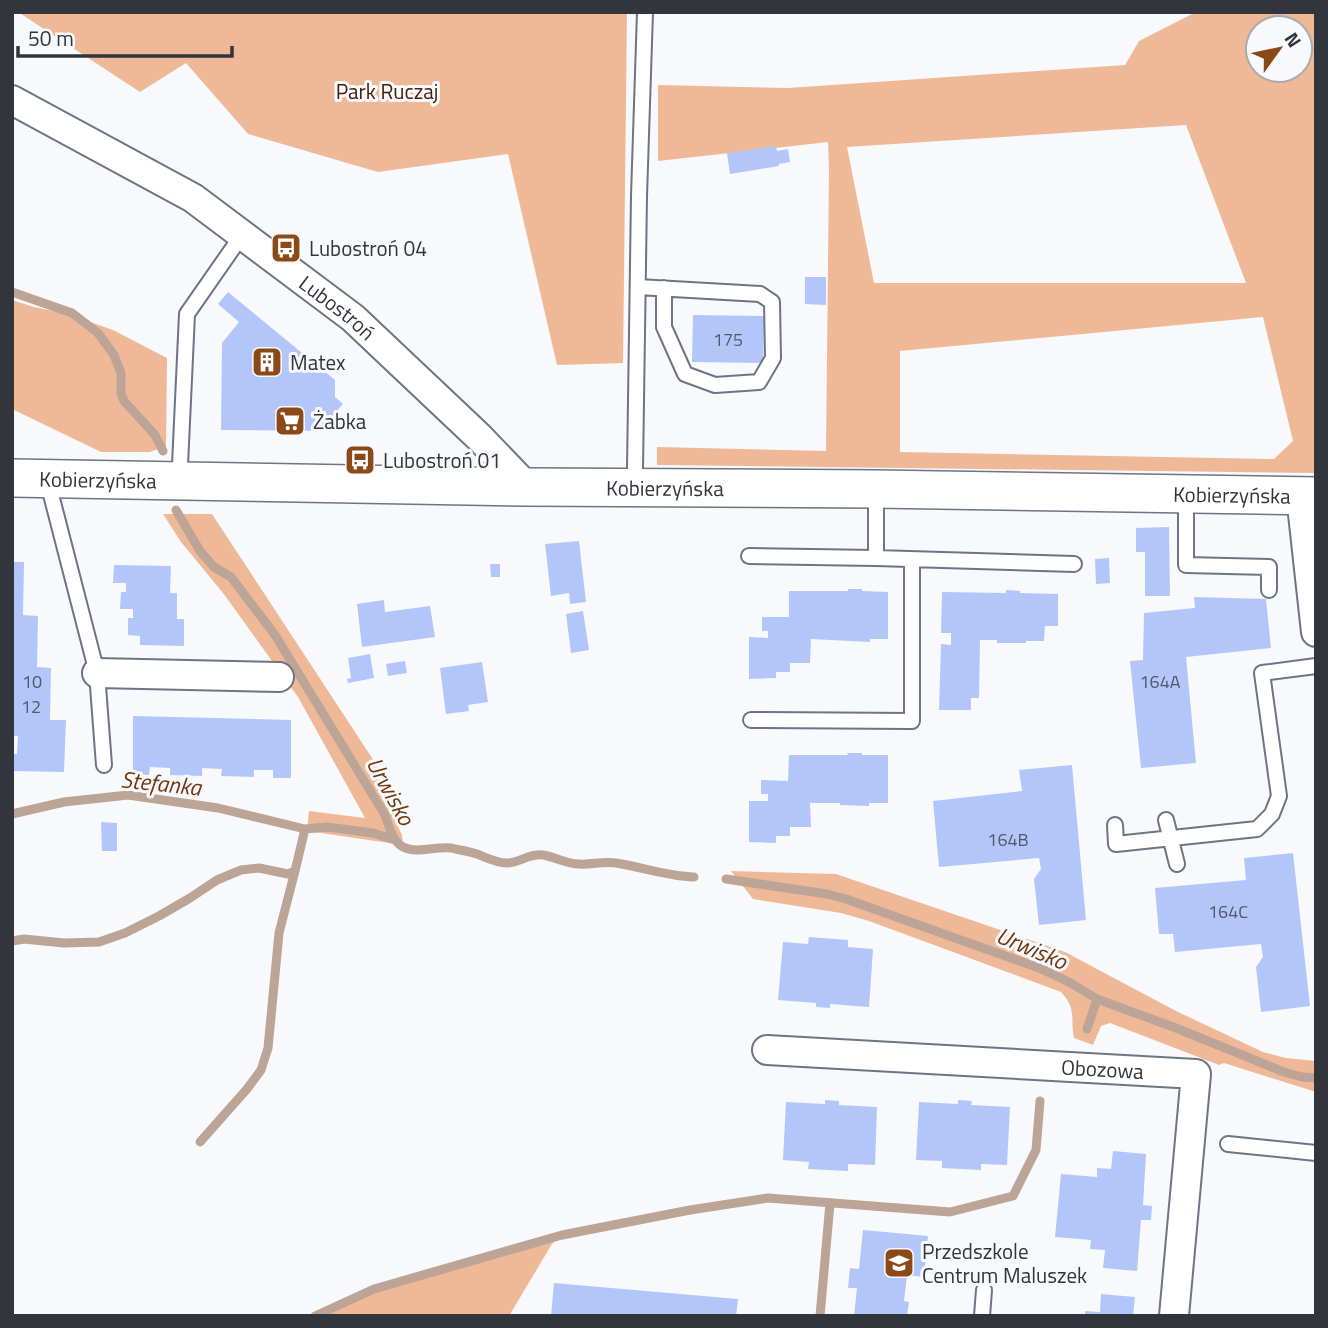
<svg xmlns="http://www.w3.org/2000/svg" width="1328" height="1328" viewBox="0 0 1328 1328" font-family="'Titillium Web',sans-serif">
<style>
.green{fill:#efb998;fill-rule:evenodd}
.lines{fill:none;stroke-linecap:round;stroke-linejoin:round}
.stream{stroke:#bca496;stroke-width:9}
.building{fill:#b3c6f9}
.service-casing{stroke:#6e7484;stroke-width:18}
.minor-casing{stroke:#6e7484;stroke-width:32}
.tertiary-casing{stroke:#6e7484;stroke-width:40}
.service{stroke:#fff;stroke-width:14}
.minor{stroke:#fff;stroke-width:28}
.tertiary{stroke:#fff;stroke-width:37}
.labels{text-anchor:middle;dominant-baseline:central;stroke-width:6;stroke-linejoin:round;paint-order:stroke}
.number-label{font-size:18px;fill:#52596b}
.park-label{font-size:21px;fill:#422109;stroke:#f7f9fd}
.poi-label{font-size:21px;fill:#32353c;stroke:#f7f9fd;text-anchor:start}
.street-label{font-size:21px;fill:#32353c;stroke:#f7f9fd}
.water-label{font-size:23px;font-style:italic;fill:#6f380e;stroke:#f7f9fd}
</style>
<rect width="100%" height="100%" fill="#f7f9fd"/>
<path class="green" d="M18,12H627L623,363L557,365L508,154L378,172L248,134L186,63L140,92Z
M1196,12H1316V473L657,465V447L826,451L829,170L828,142L658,161V85L788,88L1125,65L1139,41ZM1258,28H1300V70H1258ZM1186,125L1246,283H874L847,147ZM1263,317L1293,441L1274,459L900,452V351Z
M12,300L34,307L67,314L113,330L167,358L166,446L150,452H101L12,409Z
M163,514H212L397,796L395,820L402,835L403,845L307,831L309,811L365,818L298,697L223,593L181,542Z
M731,871L836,874L1065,952L1176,1011L1263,1052L1286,1058L1316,1061V1092L1224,1063L1219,1065L1110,1023L1101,1026L1093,1045L1074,1038C1070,1018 1077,1009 1061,992L869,921L841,913L753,899Z
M562,1234L552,1244L509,1316H310L374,1288Z"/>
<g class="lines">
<path class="stream" d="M12,292L72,313L98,333L114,355L121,373V393L124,401L155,435L163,451
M176,510L200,551L214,567L231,577L275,635L385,815C389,826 392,841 403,847C417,854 436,846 451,848C459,850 468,851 477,854C487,858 497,863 507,863C520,863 529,853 543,855C555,857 567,864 579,864C591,865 603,861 616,863C642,867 667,876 694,877
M12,814L64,802L128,795L218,808L305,829L327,827L373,833L395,840
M726,879L827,894L846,899L1039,968L1069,982L1097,999L1176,1028L1284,1072L1302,1077L1316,1078
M12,941L24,939L64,943L99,942L125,933L159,916L190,898L217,880L241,870L259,868L288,874L295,871L305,829
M1087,1029L1097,999
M200,1142L247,1089L261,1070L268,1048L279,933L295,871
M315,1316L374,1289L562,1235L690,1210L768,1198L950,1212L1013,1196L1036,1150L1040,1101
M820,1316L830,1203"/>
</g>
<path class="building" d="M776,146L777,151L788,149L790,162L779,164V166L730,174L727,153Z
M805,277H826V305L805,304Z
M228,292L335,380V397L343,404L335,413V431L221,430L222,343L239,322L218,304Z
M693,315L764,316L763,363L692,362Z
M1169,527L1170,596H1145V552H1136V528Z
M579,541L586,602L570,604L569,593L551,596L545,544Z
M1109,558L1110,583L1096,584L1095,559Z
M12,562H24L23,615L38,616L37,667L51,668L50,720H66L64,772L12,771V754H17L18,736H12Z
M490,564H500V577H491Z
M114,565L171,566L170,593H177V619H184V646L140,645V636L128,635V618H133V609H120L121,592H126V583H113Z
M848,589H862V591L888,592V639H870V642L811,639L810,663H790V672H776V678L749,679V637L768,638V631H762V617H789V591H848Z
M1006,590L1020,591V593L1058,594V626H1045L1044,641H1026V643H997V640H980L979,698H971V710H939L941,644L951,645V633H941L942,592L1006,593Z
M1194,597L1266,599L1271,648L1186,657L1196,763L1141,768L1130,661L1143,660L1144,613L1195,608Z
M384,600L385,612L430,606L435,637L362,647L357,604Z
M583,611L589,650L571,653L566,614Z
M370,654L374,678L348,683L347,679L351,678L348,658Z
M405,661L407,673L388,676L386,664Z
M482,662L488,702L468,705L469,711L446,714L440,668Z
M133,716L291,720V778H273V770H254V777L221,776L222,769L202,768V776L170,775V768L150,767L149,775L133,774Z
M847,753H862V755H888V803H869V806L840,805V803H810L811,827H790V836H776V843L749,842V801H768V794H761V780L788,781L789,755H848Z
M1072,765L1086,920L1039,925L1034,879L1041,869L1039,858L939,867L933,801L1022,791L1019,770Z
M101,822L117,823V851H102Z
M1293,853L1310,1006L1261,1012L1256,967L1263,957L1261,944L1175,952L1173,934H1159L1155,888L1246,880L1244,858Z
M809,937L848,940V947L873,949L869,1007L830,1004V1008L816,1007V1003L778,1000L783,942L808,944Z
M825,1100L839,1101V1105L877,1107L875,1165L848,1164V1171L808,1169L809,1162L783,1160L786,1102L825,1104Z
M958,1100L972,1101L971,1105L1010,1107L1007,1165L981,1164V1170L942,1168V1161L916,1160L919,1102L958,1104Z
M1113,1151L1146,1154L1143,1205L1152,1206L1151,1220H1141L1137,1271L1103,1268L1105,1250L1090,1249L1091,1240L1055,1237L1061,1174L1097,1177V1168L1111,1169Z
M863,1230L928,1236L924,1277L907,1275L904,1301L909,1302L907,1316H854L857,1288H848L850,1268L859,1269Z
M554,1283L738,1299L736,1316H551Z
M1101,1294L1135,1297L1133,1316H1085V1311L1100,1312Z"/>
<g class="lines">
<g class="service-casing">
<path id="service" d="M638,287L760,294L772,302L773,358L759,382L715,385L685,374L664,327V288
M47,479L97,673L104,765
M181,481L180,465L187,314L242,235
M633,487L635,469L639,196L645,12
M1186,495V565L1269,567V590
M749,556L876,558V491
M876,558L1074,564
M751,720L912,721V561
M1166,820L1177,864
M1115,825L1116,844L1257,829L1272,814L1279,796L1262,673L1316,666
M1228,1144L1316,1153
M982,1316L984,1290"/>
</g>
<g class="minor-casing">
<g id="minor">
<path id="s1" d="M12,100L193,198L353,318L480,438L527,487"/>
<path d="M1301,496L1316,632"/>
<path d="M97,673L279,677"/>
<path id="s2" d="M767,1050L1196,1074L1174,1316"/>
</g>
</g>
<g class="tertiary-casing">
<g id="tertiary">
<path id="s3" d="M12,478L527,487L876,489L1316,496"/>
</g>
</g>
<use href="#service" class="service"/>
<use href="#minor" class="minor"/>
<use href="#tertiary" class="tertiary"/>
</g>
<defs>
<g id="bus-square" transform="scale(1.575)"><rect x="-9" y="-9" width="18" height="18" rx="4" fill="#8b4918" stroke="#f7f9fd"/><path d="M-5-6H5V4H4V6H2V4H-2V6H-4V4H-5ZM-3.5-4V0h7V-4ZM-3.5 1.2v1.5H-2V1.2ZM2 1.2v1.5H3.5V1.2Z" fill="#fff"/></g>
<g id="building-square" transform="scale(1.575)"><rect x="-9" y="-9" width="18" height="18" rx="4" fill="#8b4918" stroke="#f7f9fd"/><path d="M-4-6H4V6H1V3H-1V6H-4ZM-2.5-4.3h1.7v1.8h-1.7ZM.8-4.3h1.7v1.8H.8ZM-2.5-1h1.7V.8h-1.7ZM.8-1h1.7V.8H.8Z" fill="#fff"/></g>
<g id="supermarket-square" transform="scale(1.575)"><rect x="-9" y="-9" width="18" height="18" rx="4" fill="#8b4918" stroke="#f7f9fd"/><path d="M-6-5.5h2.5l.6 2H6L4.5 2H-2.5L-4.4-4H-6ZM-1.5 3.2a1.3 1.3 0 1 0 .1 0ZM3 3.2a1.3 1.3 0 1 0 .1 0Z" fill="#fff"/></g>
<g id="school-square" transform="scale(1.575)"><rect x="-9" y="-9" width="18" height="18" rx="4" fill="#8b4918" stroke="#f7f9fd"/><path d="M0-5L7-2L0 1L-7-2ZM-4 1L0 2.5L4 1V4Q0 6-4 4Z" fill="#fff"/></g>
</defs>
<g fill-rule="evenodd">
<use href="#bus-square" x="286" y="248"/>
<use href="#building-square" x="267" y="362"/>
<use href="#supermarket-square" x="290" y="421"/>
<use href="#bus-square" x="360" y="460"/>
<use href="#school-square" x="899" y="1263"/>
</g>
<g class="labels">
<g class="number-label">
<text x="728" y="339">175</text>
<text x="32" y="681">10</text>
<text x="1160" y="681">164A</text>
<text x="31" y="706">12</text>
<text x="1008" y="839">164B</text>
<text x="1228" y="911">164C</text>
</g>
<g class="park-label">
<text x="387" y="91">Park Ruczaj</text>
</g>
<g class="poi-label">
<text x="309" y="248">Lubostroń 04</text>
<text x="290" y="362">Matex</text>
<text x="313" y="421">Żabka</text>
<text x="383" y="460">Lubostroń 01</text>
<text x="922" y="1251">Przedszkole<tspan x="922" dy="24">Centrum Maluszek</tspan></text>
</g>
<g class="street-label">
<text stroke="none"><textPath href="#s1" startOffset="387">Lubostroń</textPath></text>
<text stroke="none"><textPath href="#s3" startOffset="86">Kobierzyńska</textPath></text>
<text stroke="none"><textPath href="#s3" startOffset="653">Kobierzyńska</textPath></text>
<text stroke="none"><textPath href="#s3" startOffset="1220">Kobierzyńska</textPath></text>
<text stroke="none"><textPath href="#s2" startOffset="336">Obozowa</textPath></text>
</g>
<g class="water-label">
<text transform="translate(161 783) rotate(6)">Stefanka</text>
<text transform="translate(391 791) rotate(61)">Urwisko</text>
<text transform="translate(1032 948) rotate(23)">Urwisko</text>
</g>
</g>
<rect width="1328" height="1328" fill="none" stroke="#32353c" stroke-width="28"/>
<g transform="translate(1279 49) rotate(57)"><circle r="33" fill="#f7f9fd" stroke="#a8abb0" stroke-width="2"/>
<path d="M0-5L12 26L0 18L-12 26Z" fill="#8b4918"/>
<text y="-10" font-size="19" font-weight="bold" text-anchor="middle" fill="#32353c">N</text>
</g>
<path d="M18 46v10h214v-10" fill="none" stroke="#32353c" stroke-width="3.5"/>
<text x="28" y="46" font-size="21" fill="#32353c" stroke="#f7f9fd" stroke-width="5" paint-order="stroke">50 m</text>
</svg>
